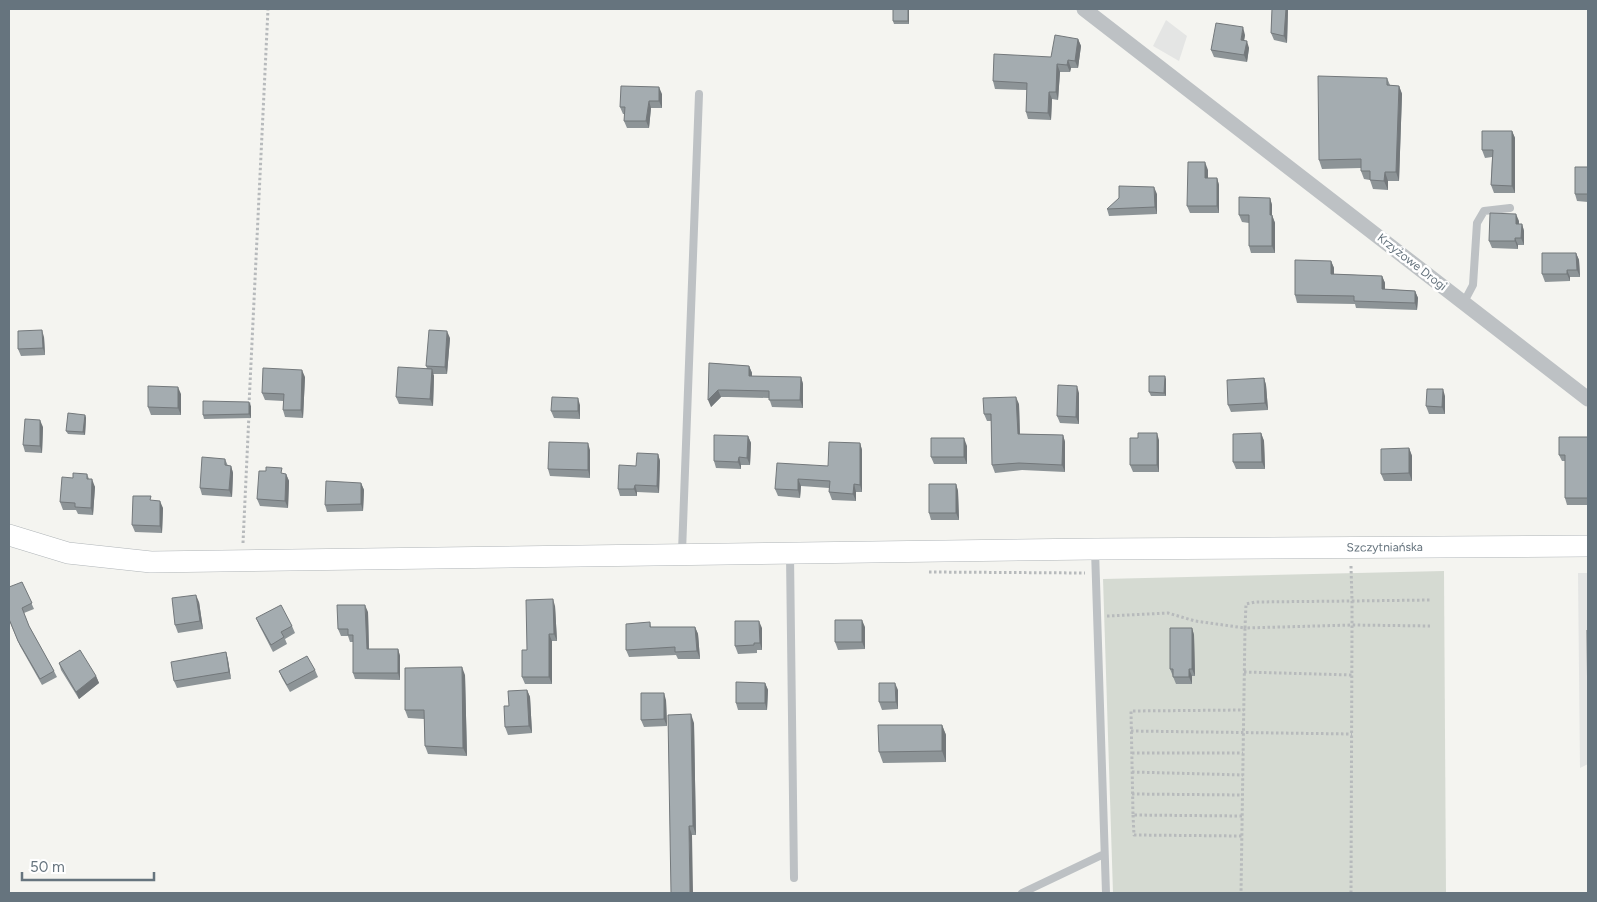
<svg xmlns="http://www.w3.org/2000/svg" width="1597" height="902" viewBox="0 0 1597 902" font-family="Figtree,sans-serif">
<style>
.built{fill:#e4e5e4}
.green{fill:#d5dad2}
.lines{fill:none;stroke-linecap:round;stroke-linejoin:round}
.secondary-casing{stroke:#b0b5b8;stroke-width:22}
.path{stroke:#b7babc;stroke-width:3;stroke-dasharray:2.5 2.5;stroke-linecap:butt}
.lane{stroke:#bdc1c4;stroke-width:8}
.street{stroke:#bdc1c4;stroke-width:15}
.secondary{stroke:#fff;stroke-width:21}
.wall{fill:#8d9497}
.shaded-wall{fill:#73787b}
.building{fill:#a4acb0;stroke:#73787b}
.labels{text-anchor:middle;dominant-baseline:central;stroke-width:5;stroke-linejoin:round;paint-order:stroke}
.street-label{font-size:12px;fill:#66747e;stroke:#fff}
</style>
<rect width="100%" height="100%" fill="#f4f4f0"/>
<path class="built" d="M1166,20L1187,36L1179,61L1153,46Z
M1578,573H1588V764L1580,768Z"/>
<path class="green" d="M1444,571L1446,893H1113L1103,579Z"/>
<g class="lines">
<g class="secondary-casing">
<g id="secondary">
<path id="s1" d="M9,535L68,553L151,562L1094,549L1588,546"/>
</g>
</g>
<path class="path" d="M249,405L268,9
M243,543L249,414
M1351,566L1352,601L1430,600
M929,572L1085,573
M1107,616L1168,613L1195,621L1245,628L1241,893
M1244,672L1352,675
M1131,731L1352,734
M1132,753H1243
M1132,772L1243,775
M1132,794L1242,795
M1133,815L1134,835L1242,836
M1242,816L1133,815L1131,711L1244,710
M1351,893L1352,625L1245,628L1246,604L1255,602L1352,601V625L1430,626"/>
<path class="lane" d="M1464,302L1473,285L1477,223L1484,211L1510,208
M1095,550L1106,893
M682,552L699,94
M790,555L794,878
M1022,893L1104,854"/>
<path class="street" d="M1084,9L1588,399"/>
<use href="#secondary" class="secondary"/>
</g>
<path class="wall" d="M909,9V24H894L893,21Z
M1269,9H1288L1287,43L1274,40L1271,33L1272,9L1269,10Z
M1245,35L1244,40L1249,48L1247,62L1214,57L1211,50Z
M1078,39L1081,46L1078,68H1071L1070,72H1060L1058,100L1052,99L1051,120L1028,119L1026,112L1027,90L995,89L993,81L1051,57Z
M1387,78L1390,85L1399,86L1402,94L1399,181H1388V190L1373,189L1370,180L1364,179L1361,171V168L1322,169L1319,160Z
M662,94V108H651L649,128H627L624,121L625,114H623L620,107Z
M1512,131L1515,138V193H1494L1491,185L1492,157L1485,158L1482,150Z
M1588,167V202L1577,201L1575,194Z
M1208,170V178H1217L1219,185V213H1190L1187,206Z
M1157,194V214L1109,216L1107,209Z
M1270,198L1272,205V215L1275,223V253H1251L1249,246V223L1242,222L1239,215Z
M1519,221V224H1522L1524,231V245H1518V249L1492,248L1489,241Z
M1576,253L1579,260L1580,277H1570V281L1545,282L1542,274Z
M1331,261L1334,268V274L1382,276L1385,283V289L1415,291L1418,298L1417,310L1356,308L1355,304L1297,303L1295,295Z
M44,337L45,355L21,356L18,349Z
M450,338L447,374H433L434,376L433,406L399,404L396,397L427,368L426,366Z
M709,363L749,366L752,373V376L801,377L803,384V408L772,407L769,398L728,397H721L711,407Z
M305,377L303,418L285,417L283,410V401L265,400L262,393Z
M1264,378L1266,385L1268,410L1231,412L1228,405Z
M1166,379V396H1151L1149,392Z
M1079,393V424L1060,423L1057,416Z
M181,394V415H151L148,407Z
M1445,396V414H1429L1426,406Z
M1019,404L1020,434L1063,435L1065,442V472L1022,470L995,473L992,465L991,421H987L984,414Z
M580,405V419L554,418L551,411Z
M251,406V418L204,419L203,415Z
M85,415L86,418L85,435L68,434L66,431Z
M43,427L42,453L25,452L23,445Z
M1261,433L1264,441L1265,469H1236L1233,462Z
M748,436L751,443L750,465H741V469L716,468L714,461Z
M1588,437V505H1567L1565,498V461H1562L1559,455Z
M1138,438L1159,440V472H1133L1130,465Z
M860,443L862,450V492H856V501L832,500L829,492V488L801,486L800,498L778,496L775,489L828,466Z
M967,446V464H934L931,457Z
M1409,448L1412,456V481H1384L1381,474Z
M590,450V478L550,476L548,469Z
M658,454L660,461L659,493L637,492V496H620L618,489L636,466Z
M225,459L228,466H231L233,473L232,497L202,495L200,488Z
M87,474L89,479L95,487L93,515L78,514L76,510H63L60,502L73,478Z
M284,474H286L289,481L288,508L260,506L257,499Z
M361,483L364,490L363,511L327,512L325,505Z
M956,484L958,491L959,520H931L929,513Z
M152,501L163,508L162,533L135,532L132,525Z
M22,582L34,609L24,613L29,626L54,671L57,677L42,685L20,646L9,620Z
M199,602L203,629L178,633L175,625Z
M555,606L557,641H552V684H525L522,677L527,650Z
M368,612L369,649H398L400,656V680L355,679L353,673V642H350L348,636H341L338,629Z
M256,618L292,626L295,633L285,639L287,644L273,652L259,625Z
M650,622L651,627H695L698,634L700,659H678L676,655L629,657L626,650Z
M865,627V649L838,650L835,642Z
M762,628V650H757V653L738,654L735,646Z
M1192,628L1194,635L1195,676H1192V684H1176L1170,669Z
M226,652L228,660L231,679L177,688L174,681Z
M59,663L96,676L99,683L79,699L61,670Z
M315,670L318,677L290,692L282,678L279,671Z
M465,675L467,756L428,754L425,746L424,719L408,718L405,710Z
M765,683L768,690L767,710H738L736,703Z
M527,690L530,697L532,733L508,735L505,727L509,706Z
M898,690V709L882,710L879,702Z
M666,700L667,726L644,727L641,720Z
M694,723L696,835H692L671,893Z
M942,725L946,735V762L883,763L879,752Z"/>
<path class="shaded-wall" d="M908,9H909V24L908,21Z
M1286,9H1288L1287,43L1284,36Z
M1243,27L1245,35L1243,47L1241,40Z
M1078,39L1081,46L1078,68L1075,61Z
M1247,41L1249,48L1247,62L1244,55Z
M1068,60L1071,68L1070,72L1067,65Z
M1057,64L1060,72L1058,100L1056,92Z
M1399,86L1402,94L1399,181L1396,172Z
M659,87L662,94V108L659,101Z
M1049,92L1052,99L1051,120L1048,113Z
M649,101L651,108L649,128L646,121Z
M1512,131L1515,138V193L1512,186Z
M1205,162L1208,170V185L1205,178Z
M1385,172L1388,181V190L1384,181Z
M1217,178L1219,185V213L1217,206Z
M1154,187L1157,194V214L1155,207Z
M1270,198L1272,205V223L1270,215Z
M1516,214L1519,221L1518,231L1516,224Z
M1272,215L1275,223V253L1272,246Z
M1522,224L1524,231V245L1521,238Z
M1515,238L1518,245V249L1515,241Z
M1576,253L1579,260L1580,277L1577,270Z
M1331,261L1334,268V282L1331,274Z
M1567,270L1570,277V281L1567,274Z
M1382,276L1385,283V296L1382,289Z
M1415,291L1418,298L1417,310L1415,303Z
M42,330L44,337L45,355L43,348Z
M447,331L450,338L447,374L445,367Z
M749,366L752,373V384L749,376Z
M432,369L434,376L433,406L430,399Z
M302,370L305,377L303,418L301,410Z
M1165,376L1166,379V396L1164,393Z
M801,377L803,384V408L800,400Z
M1264,378L1266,385L1268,410L1265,403Z
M1077,386L1079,393V424L1076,417Z
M178,387L181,394V415L178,408Z
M1443,389L1445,396V414L1442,407Z
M718,390L721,397L711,407L708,400Z
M1016,397L1019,404L1020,441L1018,434Z
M578,398L580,405V419L578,411Z
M249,402L251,406V418L249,414Z
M85,415L86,418L85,435L83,432Z
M40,420L43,427L42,453L40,446Z
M1157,433L1159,440V472L1157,465Z
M1261,433L1264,441L1265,469L1262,462Z
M1063,435L1065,442V472L1062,465Z
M748,436L751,443L750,465L747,458Z
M964,438L967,446V464L964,457Z
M588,443L590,450V478L588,470Z
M860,443L862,450V492L860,485Z
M1409,448L1412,456V481L1409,473Z
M658,454L660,461L659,493L657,486Z
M739,457L741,465V469L738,462Z
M231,466L233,473L232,497L229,490Z
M286,474L289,481L288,508L285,501Z
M92,479L95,487L93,515L91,508Z
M798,479L801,486L800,498L798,490Z
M361,483L364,490L363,511L361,504Z
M854,484L856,492V501L853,494Z
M956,484L958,491L959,520L956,513Z
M635,485L637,492V496L634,489Z
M160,501L163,508L162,533L160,526Z
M196,595L199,602L203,629L200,621Z
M553,599L555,606L557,641L554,634Z
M365,605L368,612L369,655L367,649Z
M862,620L865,627V649L862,642Z
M759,621L762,628V650L760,643Z
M695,627L698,634L700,659L697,651Z
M1192,628L1194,635L1195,676L1192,669Z
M549,634L552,641V684L549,677Z
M398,649L400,656V680L398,673Z
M226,652L228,660L231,679L229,672Z
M462,667L465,675L467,756L463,748Z
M1189,669L1192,676V684L1189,677Z
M96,676L99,683L79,699L76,692Z
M765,683L768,690L767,710L765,703Z
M895,683L898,690V709L896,702Z
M527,690L530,697L532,733L529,726Z
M664,693L666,700L667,726L664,719Z
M691,714L694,723L696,835L693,826Z
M942,725L946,735V762L942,751Z
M689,826L692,835L693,893H690Z"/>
<path class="building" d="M893,9H908V21H893Z
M1272,9H1286L1284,36L1271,33Z
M1216,23L1243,27L1241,40L1247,41L1244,55L1211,50Z
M1055,35L1078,39L1075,61L1068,60L1067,65L1057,64L1056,92H1049L1048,113L1026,112L1027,83L993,81L994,54L1051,57Z
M1318,76L1387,78V85L1399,86L1396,172H1385L1384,181L1370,180V171H1361V159L1319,160Z
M621,86L659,87V101H649L646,121H624L625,107H620Z
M1482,131H1512V186L1491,185L1493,150H1482Z
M1188,162H1205V178H1217V206H1187Z
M1575,167H1588V194H1575Z
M1119,186L1154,187L1155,207L1107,209L1119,198Z
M1239,197L1270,198V215H1272V246H1249V215H1239Z
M1490,213L1516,214V224H1522L1521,238H1515V241H1489Z
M1542,253H1576L1577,270H1567V274H1542Z
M1295,260L1331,261V274L1382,276V289L1415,291V303L1354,301V296L1295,295Z
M42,330L43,348L18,349V331Z
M429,330L447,331L445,367L426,366Z
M709,363L749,366V376L801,377L800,400H769V391L725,390H718L708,400Z
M398,367L432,369L430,399L396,397Z
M263,368L302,370L301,410H283L284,394L262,393Z
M1149,376H1165L1164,393L1149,392Z
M1264,378L1265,403L1228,405L1227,380Z
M1058,385L1077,386L1076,417L1057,416Z
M148,386L178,387V408L148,407Z
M1427,389H1443L1442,407L1426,406Z
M552,397L578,398V411H551Z
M1016,397L1018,434L1063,435L1062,465L1019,463L992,465L991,414H984L983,398Z
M203,401L249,402V414L203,415Z
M68,413L85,415L83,432L66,431Z
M25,419L40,420V446L23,445Z
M1138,433H1157V465H1130V438H1138Z
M1261,433L1262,462H1233V434Z
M714,435L748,436L747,458L739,457L738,462L714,461Z
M1559,437H1588V498H1565V455H1559Z
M931,438H964V457H931Z
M549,442L588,443V470L548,469Z
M829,442L860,443V485L854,484L853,494L829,492L830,481L798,479V490L775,489L777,463L828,466Z
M1409,448V473L1381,474V449Z
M637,453L658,454L657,486L635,485L634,489H618L619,465L636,466Z
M202,457L225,459V465L231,466L229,490L200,488Z
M266,467L282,468L281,473L286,474L285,501L257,499L259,471H266Z
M73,473L87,474V479H92L91,508L75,507V503L60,502L62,477L73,478Z
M326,481L361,483V504L325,505Z
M929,484H956V513H929Z
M133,496H151L150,500L160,501V526L132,525Z
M22,582L32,603L22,608L29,626L54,671L40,679L18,641L9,619V587Z
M196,595L200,621L175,625L172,598Z
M553,599L554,634H549V677H522V650H527L526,600Z
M281,605L292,626L281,632L284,637L271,645L256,618Z
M337,605H365L367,649H398V673H353V635H348V629H338Z
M835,620H862V642H835Z
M735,621H759L760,643H754V645L735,646Z
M650,622V627H695L697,651L675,652V647L626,650V624Z
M1170,628H1192V669H1189V677H1173V669H1170Z
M1587,630H1588V723Z
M80,650L96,676L76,692L59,663Z
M226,652L229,672L174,681L171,662Z
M307,656L315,670L287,685L279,671Z
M462,667L463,748L425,746L424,710H405V668Z
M736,682L765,683V703H736Z
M879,683H895L896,702H879Z
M527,690L529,726L505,727L504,706H509L508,691Z
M641,693H664V719L641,720Z
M691,714L693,826H689L690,893H671L668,715Z
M878,725H942V751L879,752Z"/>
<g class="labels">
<g class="street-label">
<text transform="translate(1412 262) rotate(38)">Krzyżowe Drogi</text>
<text stroke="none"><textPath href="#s1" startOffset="1379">Szczytniańska</textPath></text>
</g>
</g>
<rect width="1597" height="902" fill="none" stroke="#66747e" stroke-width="20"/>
<path d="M22 872v8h132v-8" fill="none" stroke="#66747e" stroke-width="2.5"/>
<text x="30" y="872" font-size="15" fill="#66747e" stroke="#ffffff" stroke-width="4" paint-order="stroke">50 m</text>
</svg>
